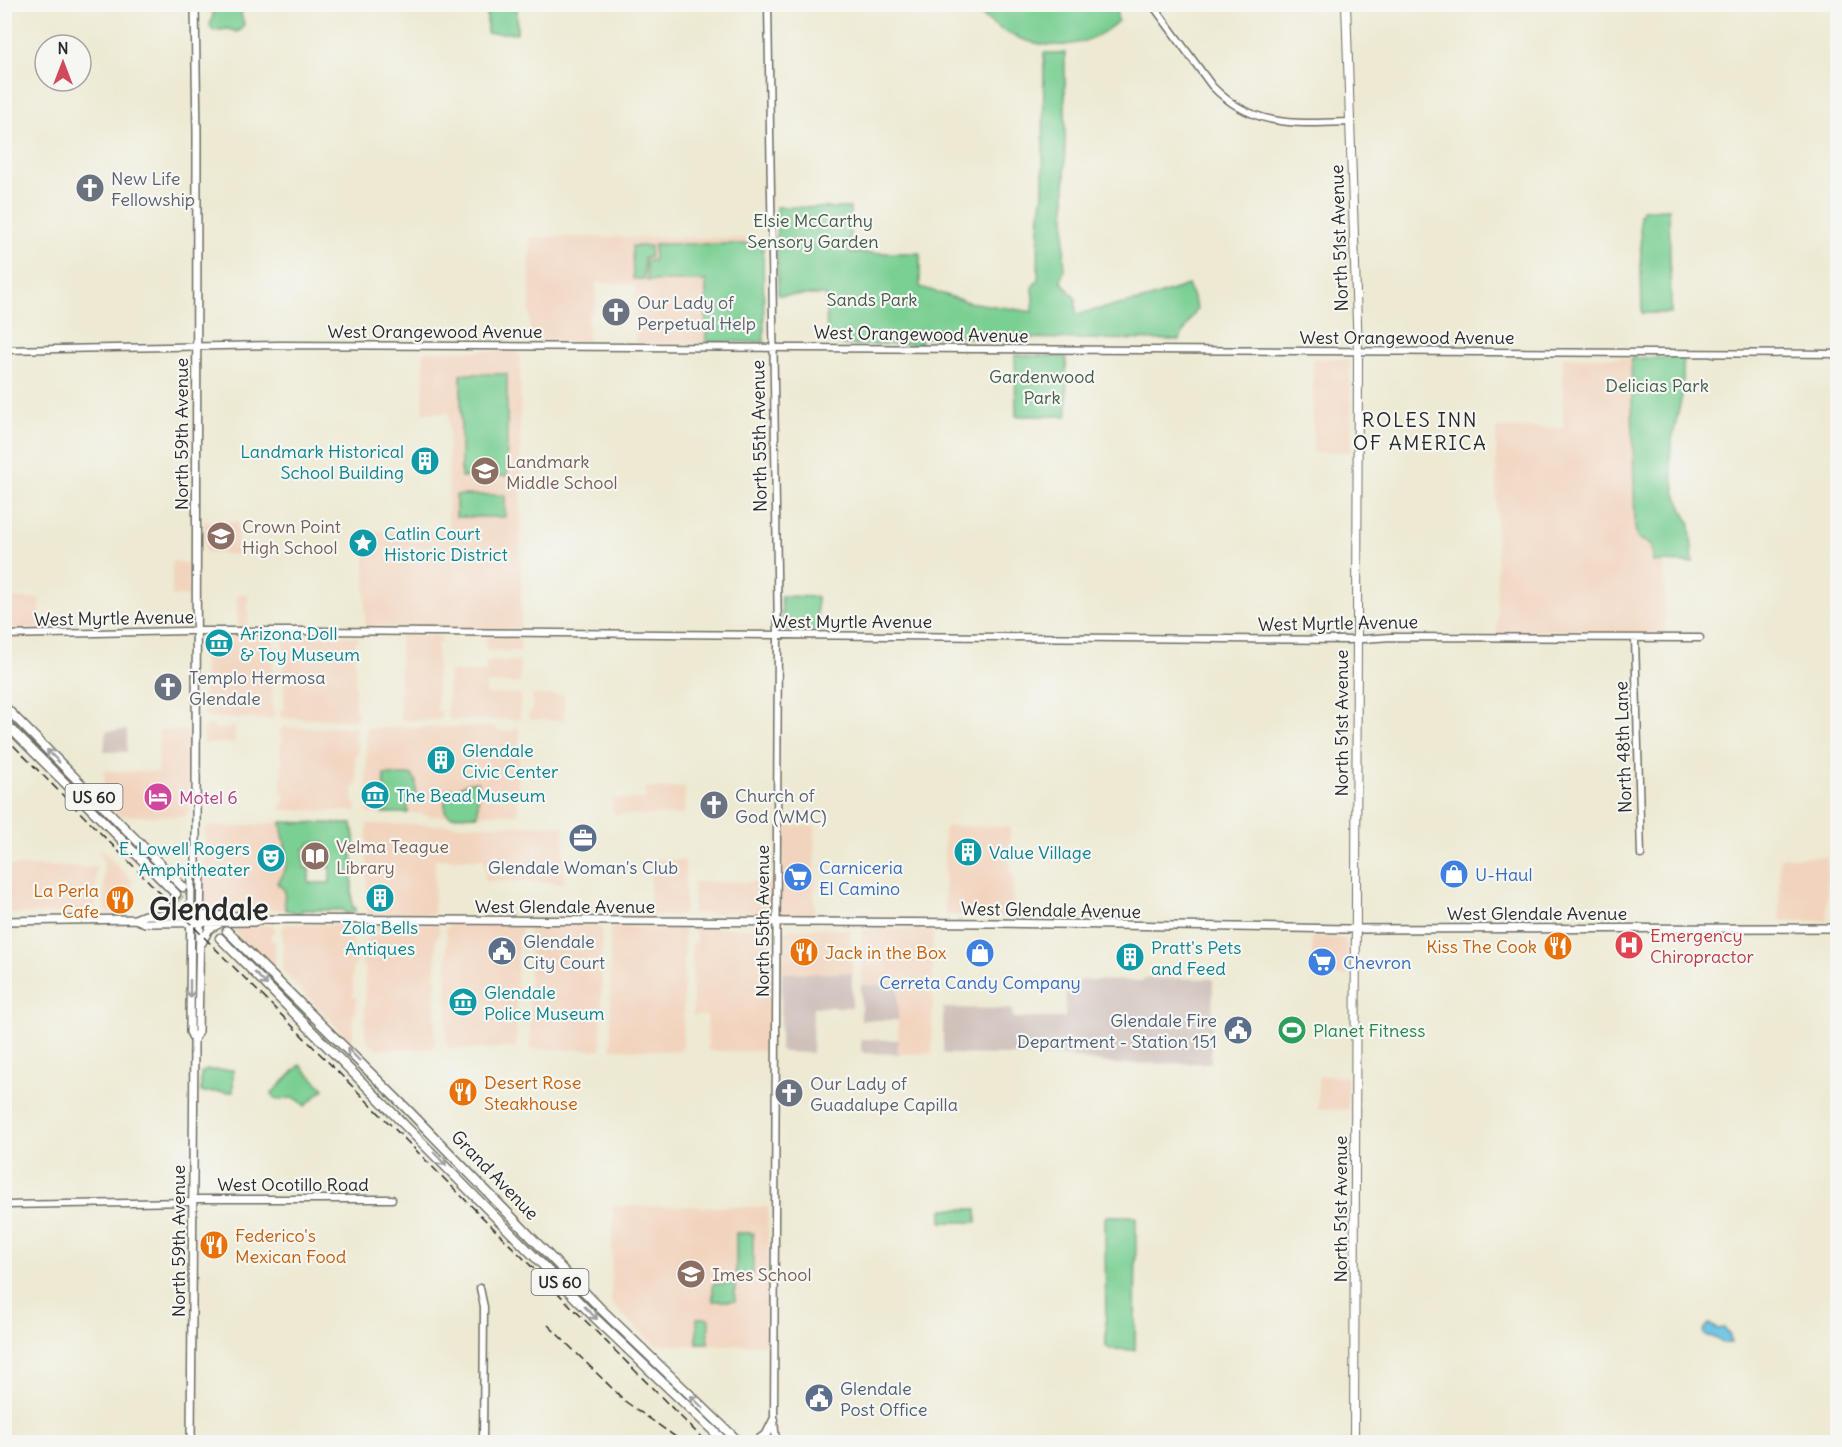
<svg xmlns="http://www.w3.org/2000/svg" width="1842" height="1447" viewBox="0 0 1842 1447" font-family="Delius,sans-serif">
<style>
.built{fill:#f2d4be}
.industrial{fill:#cfc0ba}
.green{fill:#7acf93;stroke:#527d5f;stroke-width:1.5;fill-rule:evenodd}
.water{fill:#67c3e5;stroke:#497788;stroke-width:1.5}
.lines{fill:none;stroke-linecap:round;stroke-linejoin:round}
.trunk-tunnel{stroke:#c6c3b1;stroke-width:8;stroke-dasharray:8 4;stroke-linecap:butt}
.tertiary-casing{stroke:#6f6e65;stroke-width:9}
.secondary-casing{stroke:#6f6e65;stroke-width:10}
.primary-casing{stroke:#6f6e65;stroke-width:10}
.trunk-casing{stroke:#6f6e65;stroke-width:11}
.tertiary{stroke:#fff;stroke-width:6}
.secondary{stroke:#fff;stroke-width:7}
.primary{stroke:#fff;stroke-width:8}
.trunk{stroke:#fff;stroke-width:8}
.rail{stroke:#2b2b2b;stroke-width:1.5;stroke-dasharray:9 4.5;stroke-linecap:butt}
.oneway{stroke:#a0a0a0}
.labels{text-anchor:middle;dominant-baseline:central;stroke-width:4.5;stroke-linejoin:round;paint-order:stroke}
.shield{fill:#f6f6f2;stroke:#686867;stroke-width:1.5}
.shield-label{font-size:16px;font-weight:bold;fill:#2b2b2b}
.worship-label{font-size:18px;fill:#5b616d;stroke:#f6f6f2;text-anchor:start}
.park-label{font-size:18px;fill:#435c4a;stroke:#f6f6f2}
.street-label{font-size:18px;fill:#2b2b2b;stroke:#f6f6f2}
.culture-label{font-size:18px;fill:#0d838f;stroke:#f6f6f2;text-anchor:start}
.education-label{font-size:18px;fill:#785e54;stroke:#f6f6f2;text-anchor:start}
.hotel-label{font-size:18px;fill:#b23c85;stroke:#f6f6f2;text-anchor:start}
.service-label{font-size:18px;fill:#4e5e75;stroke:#f6f6f2;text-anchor:start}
.shop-label{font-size:18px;fill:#366cbe;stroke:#f6f6f2;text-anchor:start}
.food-label{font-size:18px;fill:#c56008;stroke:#f6f6f2;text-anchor:start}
.health-label{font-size:18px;fill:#be3a42;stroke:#f6f6f2;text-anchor:start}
.leisure-label{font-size:18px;fill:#27864d;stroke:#f6f6f2;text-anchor:start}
.neighbourhood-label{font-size:20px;letter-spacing:1.5px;fill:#2b2b2b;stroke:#f6f6f2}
.town-label{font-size:30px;font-weight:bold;fill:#2b2b2b;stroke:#f6f6f2}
</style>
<rect width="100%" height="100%" fill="#f6f6f2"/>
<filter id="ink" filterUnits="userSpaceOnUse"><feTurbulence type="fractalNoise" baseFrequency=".0167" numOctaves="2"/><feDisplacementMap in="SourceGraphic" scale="12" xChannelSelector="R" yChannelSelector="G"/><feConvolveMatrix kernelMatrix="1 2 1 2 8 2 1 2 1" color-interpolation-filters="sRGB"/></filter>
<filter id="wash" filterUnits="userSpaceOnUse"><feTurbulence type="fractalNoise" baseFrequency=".008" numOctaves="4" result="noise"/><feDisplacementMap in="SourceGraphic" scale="24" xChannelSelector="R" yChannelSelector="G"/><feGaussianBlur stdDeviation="1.35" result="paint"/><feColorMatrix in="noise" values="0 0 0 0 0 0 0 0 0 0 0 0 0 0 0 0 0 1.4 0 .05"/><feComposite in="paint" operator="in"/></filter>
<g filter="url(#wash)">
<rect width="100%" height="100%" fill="#ede9d2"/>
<path class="built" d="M530,237L763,238L764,342L635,343V285L596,282V304L588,318V343L530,340Z
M424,351H516L520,355L521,625L519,629L367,628L365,625V531L448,530L449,413H423Z
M1563,357L1631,358L1635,527L1652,545L1653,562L1664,563L1666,633H1597L1581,630H1548L1542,632L1497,634L1496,428H1563Z
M1313,359H1344L1350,362L1351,452H1313Z
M204,521L238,522V555L205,552Z
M172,561L186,563L188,565L189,596H172Z
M237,594H248V628L237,627Z
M5,599H40V629L5,628Z
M226,634L273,635L272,710H274V716L271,719L208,718L204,714V638Z
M282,635L357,636L359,639L355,643V711L358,712L357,718L354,720L281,718L280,710L284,708V641H281Z
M400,635H437L441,638V642L437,643V711H441V717L437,720H400Z
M486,636H518L521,639L520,651H486Z
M486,661H520V683H486V694H520V719L450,720L447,714L449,672H486Z
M532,695H564V721L529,719L528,715L532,712Z
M208,725H213L216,729H230V726H233L235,727V743H203L204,730Z
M287,726V728L357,727L355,743H358V755L356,756L355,773L357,774V786L353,788V804L357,805L356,811L282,810L280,806L284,803V795L283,792L280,794L283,757H280L281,743H283V737H280V734L281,728Z
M400,726L414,728L494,726L499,731H516L513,726L519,728L518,814H462L455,816H430L418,813L367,814L366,730L370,728H395Z
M159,730L186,731L189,735V812L185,816H120L105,801L104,771L158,772Z
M646,788H685L684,815L614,814L612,799H646Z
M281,822L282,836L288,856V864L281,879L285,891L286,910L269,909L268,913L212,912L206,910L203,906L205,829L210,826L233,827Z
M367,824L564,826V883L485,881L484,859H435L434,915H367Z
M783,826H815L814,915L693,913V882H783Z
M949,826L1010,827V873L1013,874L1012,917L945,915L944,832L945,828Z
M98,847L132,880V912L108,913L104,909V863Z
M1785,857H1827V921H1783L1780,919L1779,862L1781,858Z
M650,859L685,860V909L683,915L650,916Z
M8,866L96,867L95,910L91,913L11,914L8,910Z
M286,924L353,925L356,927V934L353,936V951L356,950V965L353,967V998L356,996V1012L353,1014V1044L283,971V935L281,931Z
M367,924H434L439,927V935L436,938L435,1044L432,1049H379L367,1042L365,1031V965L361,967L362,954L366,951V933L362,934V929Z
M450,924L511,926L513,925L521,927L522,935L518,938L516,1048L450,1049L447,1046V935L445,930Z
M227,925H271L274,927L275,930L271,934V942L275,940V972Z
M532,925H597L602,928L601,1050L530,1049L529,934L528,933L529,927Z
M616,926L680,928L684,930L683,1047L680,1051L611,1049L610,930Z
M696,928H764L771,932V1047L769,1051H708L707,1016H693L692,944L696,942V932L692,933V929Z
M818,928L850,930L852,973H782L783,933L788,930Z
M866,929L930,930L933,932L932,1053L898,1054V985H861V932Z
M1312,937L1343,938L1346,940L1349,976L1312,975Z
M1321,1076L1347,1077L1348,1110L1318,1109V1079Z
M612,1206L768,1207L769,1345H655L611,1303L613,1210L609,1208Z"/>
<path class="industrial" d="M127,730V752H104L106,731Z
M782,973H852V1007H813L812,1053L784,1052L780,1049Z
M1145,978L1213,979L1211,1063L1113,1064L1065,1056L947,1054L943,1052V1008L1012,1009L1013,1018H1065L1066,983L1086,980L1142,981Z
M861,985H898V1020H861Z
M861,1039L898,1040V1054L864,1053L861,1050Z"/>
<path class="green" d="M984,4L1115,5L1118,21C1076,60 1014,49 977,10Z
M212,5H244L241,14L244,24L242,29L237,32L228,29L213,31L210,25L213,15Z
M487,5H517V33H487Z
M1044,53H1065V220L1064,268L1061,281L1076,299V314L1147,299L1188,285L1197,308L1179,340L921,337V344L843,345L827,342L826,295H778L776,207L850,208V253H920V287L968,302L1033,312V286L1038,280C1039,252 1037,222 1043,195Z
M1669,209L1671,313H1642L1640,214H1642V210Z
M654,244H763L764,342H706V281H647L646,261L654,260Z
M632,246H650V257L644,258V279H633Z
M1015,355L1066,357L1067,416H1016Z
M1631,358H1680L1683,360V391L1671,444L1670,462L1676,494L1690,525L1693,563L1653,562L1652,545L1637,538L1635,527Z
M461,374H507V476L461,477Z
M456,495H505V517H456Z
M781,596L817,597V631L783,630Z
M384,775H412L416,781V795L407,796L408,813H383Z
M470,782H478V815L450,816L445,811V791L458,788Z
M281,822L352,824L355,844L352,847V861H356V868L352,871V907H355V912L346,914L343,910H302L301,914L286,910L284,901L285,891L277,883C295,864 283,844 281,822ZM309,843H325V867H330V883H309V868H304V848L309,847Z
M300,1065L324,1089L305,1106C293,1092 290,1101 276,1099L271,1094Z
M207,1070H233V1092H201V1073Z
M944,1209H977V1222H942V1212Z
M1107,1216H1133L1136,1218L1135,1350L1110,1349L1106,1346L1105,1218Z
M736,1233H753V1275H736Z
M713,1284H735V1301H713Z
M697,1318H709L708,1343H697Z"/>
<path class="water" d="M1709,1324L1717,1329L1724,1328L1730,1336L1731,1343H1724L1715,1337L1705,1336L1703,1331Z"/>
</g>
<g filter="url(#ink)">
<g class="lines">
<path class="trunk-tunnel" d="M183,887L227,931
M176,894L195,913"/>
<g class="tertiary-casing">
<path id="tertiary" d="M768,4L778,635L774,1420L776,1442
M1152,4L1212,86C1252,128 1297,124 1350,122
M4,350L280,345L1838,354
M4,635L186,631H320L1349,640L1391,637L1700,638
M1635,638L1641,855
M193,1199H392
M4,1205L193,1202
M480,1288L484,1307L483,1442"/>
</g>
<g class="secondary-casing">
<path id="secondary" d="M135,919L145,915H154L255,916L264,919L997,923L1346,929L1838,928
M4,921L135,919L145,923L254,922L264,919
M202,943L209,929L219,924
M194,1040L190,1032L191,870L196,864
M191,1442L194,1040L198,1032L201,870L196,864L197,134L195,4"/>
</g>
<g class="primary-casing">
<path id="primary" d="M1346,4L1358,352L1354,1442"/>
</g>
<g class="trunk-casing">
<path id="trunk" d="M4,706L183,887
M4,722L176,894
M227,931L407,1109L601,1309L739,1442
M220,938L593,1316L725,1442
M756,1442L767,1434L774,1420"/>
</g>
<use href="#tertiary" class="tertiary"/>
<use href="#secondary" class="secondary"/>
<use href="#primary" class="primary"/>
<use href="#trunk" class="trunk"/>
<path class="rail" d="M4,736L706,1442
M548,1325L626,1402L683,1442"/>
</g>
<defs><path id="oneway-shaft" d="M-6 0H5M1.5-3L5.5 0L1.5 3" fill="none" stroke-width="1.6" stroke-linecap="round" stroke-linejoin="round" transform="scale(1.5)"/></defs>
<g class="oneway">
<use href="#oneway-shaft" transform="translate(53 756) rotate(-135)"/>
<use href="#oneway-shaft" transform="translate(261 979) rotate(45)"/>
<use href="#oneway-shaft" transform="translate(190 989) rotate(90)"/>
<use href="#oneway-shaft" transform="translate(353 1054) rotate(-135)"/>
<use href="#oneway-shaft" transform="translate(440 1159) rotate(46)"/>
<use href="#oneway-shaft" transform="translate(591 1313) rotate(45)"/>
<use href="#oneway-shaft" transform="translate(697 1402) rotate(-136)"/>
</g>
</g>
<defs>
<g id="church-disc" transform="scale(1.5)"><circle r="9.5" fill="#6b7280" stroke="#f6f6f2"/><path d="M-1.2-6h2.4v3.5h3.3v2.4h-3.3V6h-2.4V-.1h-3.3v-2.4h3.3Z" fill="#fff"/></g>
<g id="building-disc" transform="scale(1.5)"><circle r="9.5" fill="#0f9aa8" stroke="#f6f6f2"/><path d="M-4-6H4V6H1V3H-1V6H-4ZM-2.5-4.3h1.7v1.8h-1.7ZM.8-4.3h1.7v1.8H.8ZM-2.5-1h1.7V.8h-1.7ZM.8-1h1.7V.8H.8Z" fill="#fff"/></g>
<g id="school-disc" transform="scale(1.5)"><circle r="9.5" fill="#8d6e63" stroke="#f6f6f2"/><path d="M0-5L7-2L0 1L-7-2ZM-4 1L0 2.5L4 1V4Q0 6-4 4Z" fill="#fff"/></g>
<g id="sight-disc" transform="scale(1.5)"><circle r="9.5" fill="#0f9aa8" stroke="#f6f6f2"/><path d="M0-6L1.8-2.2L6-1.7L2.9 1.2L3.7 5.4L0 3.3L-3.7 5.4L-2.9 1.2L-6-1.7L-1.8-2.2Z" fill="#fff"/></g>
<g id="museum-disc" transform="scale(1.5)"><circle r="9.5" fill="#0f9aa8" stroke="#f6f6f2"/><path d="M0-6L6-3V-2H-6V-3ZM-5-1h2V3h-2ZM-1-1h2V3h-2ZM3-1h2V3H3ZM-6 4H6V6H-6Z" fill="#fff"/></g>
<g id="hotel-disc" transform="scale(1.5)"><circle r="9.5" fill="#d1479c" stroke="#f6f6f2"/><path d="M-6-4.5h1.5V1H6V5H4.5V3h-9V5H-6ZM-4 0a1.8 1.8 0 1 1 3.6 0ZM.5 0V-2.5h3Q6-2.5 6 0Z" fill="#fff"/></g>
<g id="office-disc" transform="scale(1.5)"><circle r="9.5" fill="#5c6f8a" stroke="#f6f6f2"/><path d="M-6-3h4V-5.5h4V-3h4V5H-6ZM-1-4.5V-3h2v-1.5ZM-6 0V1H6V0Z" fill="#fff"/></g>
<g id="library-disc" transform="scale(1.5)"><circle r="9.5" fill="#8d6e63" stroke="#f6f6f2"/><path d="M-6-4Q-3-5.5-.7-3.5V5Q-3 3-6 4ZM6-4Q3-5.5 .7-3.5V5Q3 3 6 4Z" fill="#fff"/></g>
<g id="theatre-disc" transform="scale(1.5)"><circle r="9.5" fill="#0f9aa8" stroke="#f6f6f2"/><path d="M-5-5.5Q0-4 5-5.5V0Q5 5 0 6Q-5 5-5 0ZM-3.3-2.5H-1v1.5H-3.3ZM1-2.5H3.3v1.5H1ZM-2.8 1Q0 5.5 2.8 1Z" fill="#fff"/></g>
<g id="shop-disc" transform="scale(1.5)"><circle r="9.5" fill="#3f7fe0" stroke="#f6f6f2"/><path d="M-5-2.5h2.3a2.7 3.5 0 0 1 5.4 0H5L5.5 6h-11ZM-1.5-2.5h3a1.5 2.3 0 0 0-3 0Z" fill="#fff"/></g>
<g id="supermarket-disc" transform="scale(1.5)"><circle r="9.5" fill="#3f7fe0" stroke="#f6f6f2"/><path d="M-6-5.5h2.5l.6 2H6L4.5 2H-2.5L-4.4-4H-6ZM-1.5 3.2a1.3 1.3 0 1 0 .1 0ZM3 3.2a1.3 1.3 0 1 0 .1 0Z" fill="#fff"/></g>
<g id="restaurant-disc" transform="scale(1.5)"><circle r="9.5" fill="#e8710a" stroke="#f6f6f2"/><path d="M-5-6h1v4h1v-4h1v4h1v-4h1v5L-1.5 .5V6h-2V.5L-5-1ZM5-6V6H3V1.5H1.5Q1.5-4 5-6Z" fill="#fff"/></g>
<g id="hospital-disc" transform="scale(1.5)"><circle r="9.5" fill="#e0444e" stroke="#f6f6f2"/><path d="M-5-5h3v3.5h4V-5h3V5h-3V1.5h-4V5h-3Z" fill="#fff"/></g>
<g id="civic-disc" transform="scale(1.5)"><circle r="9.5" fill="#5c6f8a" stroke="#f6f6f2"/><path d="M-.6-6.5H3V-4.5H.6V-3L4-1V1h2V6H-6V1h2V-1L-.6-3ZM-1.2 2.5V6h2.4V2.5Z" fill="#fff"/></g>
<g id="stadium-disc" transform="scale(1.5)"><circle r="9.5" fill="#2e9e5b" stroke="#f6f6f2"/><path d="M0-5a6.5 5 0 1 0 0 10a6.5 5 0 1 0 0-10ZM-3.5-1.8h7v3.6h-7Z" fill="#fff"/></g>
</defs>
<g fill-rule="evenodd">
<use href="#church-disc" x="90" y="188"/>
<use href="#church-disc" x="616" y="312"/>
<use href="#building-disc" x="425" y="461"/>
<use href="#school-disc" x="485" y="471"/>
<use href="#school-disc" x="221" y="536"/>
<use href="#sight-disc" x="363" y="543"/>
<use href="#museum-disc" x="219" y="643"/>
<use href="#church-disc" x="168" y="687"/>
<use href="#building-disc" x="441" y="760"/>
<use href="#museum-disc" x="375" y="795"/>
<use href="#hotel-disc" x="158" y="797"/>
<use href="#church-disc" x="714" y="805"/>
<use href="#office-disc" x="583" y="838"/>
<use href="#building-disc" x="968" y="852"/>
<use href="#library-disc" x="315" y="856"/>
<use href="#theatre-disc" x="271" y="858"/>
<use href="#shop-disc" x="1454" y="874"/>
<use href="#supermarket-disc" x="798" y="877"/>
<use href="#building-disc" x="380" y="898"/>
<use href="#restaurant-disc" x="120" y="900"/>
<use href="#hospital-disc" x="1629" y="945"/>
<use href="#restaurant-disc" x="1558" y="946"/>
<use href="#civic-disc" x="502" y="951"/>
<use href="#restaurant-disc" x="804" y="952"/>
<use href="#shop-disc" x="980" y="953"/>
<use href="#building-disc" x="1130" y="957"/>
<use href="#supermarket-disc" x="1322" y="962"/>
<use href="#museum-disc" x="463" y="1002"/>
<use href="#civic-disc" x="1238" y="1030"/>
<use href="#stadium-disc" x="1292" y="1030"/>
<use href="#restaurant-disc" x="463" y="1092"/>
<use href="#church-disc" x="789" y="1093"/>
<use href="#restaurant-disc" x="214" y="1245"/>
<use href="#school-disc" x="691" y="1274"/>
<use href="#civic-disc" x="819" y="1398"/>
</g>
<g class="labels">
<g class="shield">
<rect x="65.5" y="784" width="57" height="26" rx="4.5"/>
<rect x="531.5" y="1269" width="57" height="26" rx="4.5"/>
</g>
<g class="shield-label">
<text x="94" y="797">US 60</text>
<text x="560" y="1282">US 60</text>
</g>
<g class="worship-label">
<text x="111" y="178">New Life<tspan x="111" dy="21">Fellowship</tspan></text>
<text x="637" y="302">Our Lady of<tspan x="637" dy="21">Perpetual Help</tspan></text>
<text x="189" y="677">Templo Hermosa<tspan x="189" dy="21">Glendale</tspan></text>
<text x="735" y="795">Church of<tspan x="735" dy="21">God (WMC)</tspan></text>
<text x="810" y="1083">Our Lady of<tspan x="810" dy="21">Guadalupe Capilla</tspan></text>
</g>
<g class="park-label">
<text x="813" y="220">Elsie McCarthy<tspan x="813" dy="21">Sensory Garden</tspan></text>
<text x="872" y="299">Sands Park</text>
<text x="1042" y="376">Gardenwood<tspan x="1042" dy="21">Park</tspan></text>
<text x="1657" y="385">Delicias Park</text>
</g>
<g class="street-label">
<text transform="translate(1339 238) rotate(-92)">North 51st Avenue</text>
<text x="435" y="331">West Orangewood Avenue</text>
<text transform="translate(921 334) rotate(1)">West Orangewood Avenue</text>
<text x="1407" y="337">West Orangewood Avenue</text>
<text transform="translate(181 434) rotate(-90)">North 59th Avenue</text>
<text transform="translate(759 436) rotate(-91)">North 55th Avenue</text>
<text transform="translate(114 618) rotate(-1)">West Myrtle Avenue</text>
<text x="852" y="621">West Myrtle Avenue</text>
<text transform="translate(1338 623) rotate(-1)">West Myrtle Avenue</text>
<text transform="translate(1341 723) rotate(-90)">North 51st Avenue</text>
<text transform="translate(1623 747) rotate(-92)">North 48th Lane</text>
<text x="565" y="906">West Glendale Avenue</text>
<text transform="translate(1051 910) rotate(1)">West Glendale Avenue</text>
<text x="1537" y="913">West Glendale Avenue</text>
<text transform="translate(762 921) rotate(-90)">North 55th Avenue</text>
<text transform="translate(495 1175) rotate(46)">Grand Avenue</text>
<text x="293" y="1184">West Ocotillo Road</text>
<text transform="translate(1340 1209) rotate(-90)">North 51st Avenue</text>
<text transform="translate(178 1241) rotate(-90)">North 59th Avenue</text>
</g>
<g class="culture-label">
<text x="404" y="451" text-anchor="end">Landmark Historical<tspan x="404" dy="21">School Building</tspan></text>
<text x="384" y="533">Catlin Court<tspan x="384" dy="21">Historic District</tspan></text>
<text x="240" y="633">Arizona Doll<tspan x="240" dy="21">&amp; Toy Museum</tspan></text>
<text x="462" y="750">Glendale<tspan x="462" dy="21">Civic Center</tspan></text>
<text x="396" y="795">The Bead Museum</text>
<text x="250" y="848" text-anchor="end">E. Lowell Rogers<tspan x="250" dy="21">Amphitheater</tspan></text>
<text x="989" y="852">Value Village</text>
<text x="380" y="927" text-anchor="middle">Zola Bells<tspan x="380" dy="21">Antiques</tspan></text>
<text x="1151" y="947">Pratt's Pets<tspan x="1151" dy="21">and Feed</tspan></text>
<text x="484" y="992">Glendale<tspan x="484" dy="21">Police Museum</tspan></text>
</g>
<g class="education-label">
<text x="506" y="461">Landmark<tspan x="506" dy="21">Middle School</tspan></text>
<text x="242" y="526">Crown Point<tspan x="242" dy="21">High School</tspan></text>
<text x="336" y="846">Velma Teague<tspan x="336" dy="21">Library</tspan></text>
<text x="712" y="1274">Imes School</text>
</g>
<g class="hotel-label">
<text x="179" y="797">Motel 6</text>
</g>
<g class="service-label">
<text x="583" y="867" text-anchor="middle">Glendale Woman's Club</text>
<text x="523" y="941">Glendale<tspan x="523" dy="21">City Court</tspan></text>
<text x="1217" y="1020" text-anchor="end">Glendale Fire<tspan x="1217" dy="21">Department - Station 151</tspan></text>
<text x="840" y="1388">Glendale<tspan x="840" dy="21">Post Office</tspan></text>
</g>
<g class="shop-label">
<text x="819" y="867">Carniceria<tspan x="819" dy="21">El Camino</tspan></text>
<text x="1475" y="874">U-Haul</text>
<text x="1343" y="962">Chevron</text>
<text x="980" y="982" text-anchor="middle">Cerreta Candy Company</text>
</g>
<g class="food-label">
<text x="99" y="890" text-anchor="end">La Perla<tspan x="99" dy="21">Cafe</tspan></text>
<text x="1537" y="946" text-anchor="end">Kiss The Cook</text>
<text x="825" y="952">Jack in the Box</text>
<text x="484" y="1082">Desert Rose<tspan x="484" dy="21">Steakhouse</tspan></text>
<text x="235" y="1235">Federico's<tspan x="235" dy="21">Mexican Food</tspan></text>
</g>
<g class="health-label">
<text x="1650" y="935">Emergency<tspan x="1650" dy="21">Chiropractor</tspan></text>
</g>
<g class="leisure-label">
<text x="1313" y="1030">Planet Fitness</text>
</g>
<g class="neighbourhood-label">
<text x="1420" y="419">ROLES INN<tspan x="1420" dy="23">OF AMERICA</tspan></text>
</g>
<g class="town-label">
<text x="209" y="909">Glendale</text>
</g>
</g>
<rect width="1842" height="1447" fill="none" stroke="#f6f6f2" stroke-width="24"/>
<g transform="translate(63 63)"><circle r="28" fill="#f6f6f2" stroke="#a5a5a2" stroke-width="1.5"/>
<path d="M0-4.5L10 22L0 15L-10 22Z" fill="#d1495b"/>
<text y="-9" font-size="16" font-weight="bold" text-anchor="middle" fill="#2b2b2b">N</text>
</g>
</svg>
